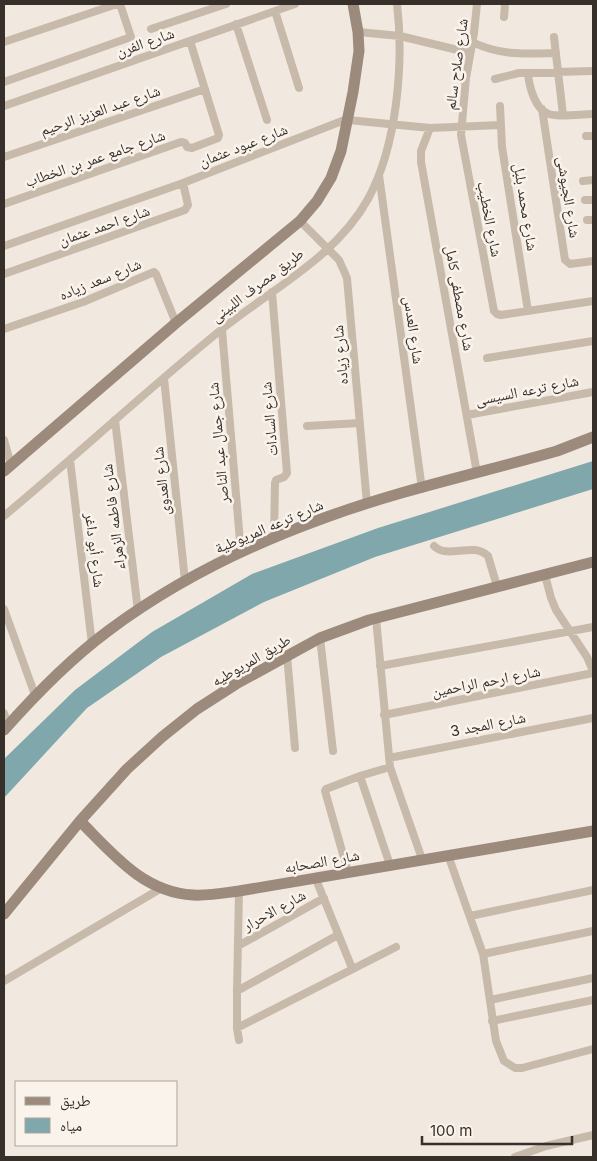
<svg xmlns="http://www.w3.org/2000/svg" width="597" height="1161" viewBox="0 0 597 1161" font-family="Inter,'Noto Naskh Arabic',sans-serif">
<style>
.water{fill:#80a7ac}
.lines{fill:none;stroke-linecap:round;stroke-linejoin:round}
.street{stroke:#c8baab;stroke-width:8}
.secondary{stroke:#9c8a7d;stroke-width:11}
.labels{text-anchor:middle;dominant-baseline:central;stroke-width:5;stroke-linejoin:round;paint-order:stroke}
.street-label{font-size:15px;fill:#372f2a;stroke:#f9f3eb}
</style>
<rect width="100%" height="100%" fill="#f1e9df"/>
<path class="water" d="M593,461V489L375,557L264,602L161,657L87,708L4,798V759L75,690L152,632L252,574L378,528Z"/>
<g class="lines">
<path class="street" d="M477,4L474,33L466,78L461,135L494,311L497,314L501,315L593,301
M275,11L299,88
M504,17L505,4
M236,24L267,120
M151,29L226,4
M358,32L400,36L470,53
M554,37L563,115
M4,42L117,4
M472,42C502,56 524,54 556,53
M528,73C529,86 535,110 549,114C562,118 580,114 593,114
M495,79L519,73L593,71
M4,82L131,37L120,4
M4,106L295,4
M500,106L502,147L528,311
M542,109L565,260L570,264L593,261
M430,128L421,151V162L477,473
M586,136H593
M4,157L205,89
M379,175L422,489
M583,181L593,180
M585,200H593
M4,204L181,142L185,143L187,147L192,148L218,138L219,135L190,41
M587,220H593
M300,221L339,260L347,278L367,504
M4,246L183,183L342,121L348,120L430,128L500,125
M4,274L185,210L188,205L183,183
M272,292L287,473L284,477L276,480L275,483L274,537
M4,329L83,302L154,272L156,274L176,323
M222,330L241,553
M487,358L593,341
M164,378L185,581
M467,415L593,392
M115,420L138,611
M307,426L360,423
M4,440L11,465
M70,460L92,644
M4,516C77,455 148,389 222,329C272,289 336,257 368,199C397,146 404,63 397,4
M434,546C448,560 472,541 488,556L497,586
M545,575L551,598L556,610L587,657L593,671
M4,609L35,695
M376,618L390,767L422,859
M320,638L333,751
M287,655L295,748
M380,666L593,627
M4,713L8,725
M384,715L593,673
M389,758L593,718
M390,767L360,776L390,865
M448,855L483,954L496,1041L504,1061L515,1068H522L593,1049
M348,872L325,791L326,789L360,776
M315,877L352,968
M239,891L237,991V1028L239,1040
M470,916L593,890
M238,946L324,898
M483,954L593,931
M4,981L160,889
M237,991L338,935
M490,1000L593,978
M492,1021L593,1000
M237,1028L396,947
M515,1157L546,1146L593,1135"/>
<path class="secondary" d="M4,471L176,323L300,221L317,201L331,178L341,151L353,92L359,51L358,32L353,4
M4,730C35,695 69,660 108,631C172,583 249,545 324,518C400,490 480,473 557,451L593,437
M80,821C113,854 143,892 193,895C208,896 224,893 239,891L593,831
M4,914L80,821L127,769L162,737L197,709L236,684L320,638L369,620L593,562"/>
</g>
<g class="labels">
<g class="street-label">
<text transform="translate(145 42) rotate(-19)">شارع الفرن</text>
<text transform="translate(456 64) rotate(-82)">شارع صلاح سالم</text>
<text transform="translate(100 110) rotate(-19)">شارع عبد العزيز الرحيم</text>
<text transform="translate(243 145) rotate(-21)">شارع عبود عثمان</text>
<text transform="translate(95 158) rotate(-19)">شارع جامع عمر بن الخطاب</text>
<text transform="translate(569 197) rotate(81)">شارع الجيوشى</text>
<text transform="translate(526 207) rotate(81)">شارع محمد بلبل</text>
<text transform="translate(490 219) rotate(79)">شارع الخطيب</text>
<text transform="translate(104 225) rotate(-19)">شارع احمد عثمان</text>
<text transform="translate(100 279) rotate(-22)">شارع سعد زياده</text>
<text transform="translate(257 285) rotate(-37)">طريق مصرف اللبينى</text>
<text transform="translate(460 298) rotate(80)">شارع مصطفى كامل</text>
<text transform="translate(414 330) rotate(82)">شارع العدس</text>
<text transform="translate(340 355) rotate(-95)">شارع زياده</text>
<text transform="translate(527 390) rotate(-11)">شارع ترعه السيسى</text>
<text transform="translate(269 419) rotate(-95)">شارع السادات</text>
<text transform="translate(218 443) rotate(-95)">شارع جمال عبد الناصر</text>
<text transform="translate(161 481) rotate(-96)">شارع العدوى</text>
<text transform="translate(113 517) rotate(-97)">شارع فاطمه الزهراء</text>
<text transform="translate(269 526) rotate(-23)">شارع ترعه المريوطية</text>
<text transform="translate(95 550) rotate(83)">شارع أبو داغر</text>
<text transform="translate(251 660) rotate(-30)">طريق المريوطيه</text>
<text transform="translate(486 681) rotate(-11)">شارع ارحم الراحمين</text>
<text transform="translate(488 724) rotate(-11)">شارع المجد 3</text>
<text transform="translate(322 861) rotate(-10)">شارع الصحابه</text>
<text transform="translate(274 910) rotate(-29)">شارع الاحرار</text>
</g>
</g>
<rect width="597" height="1161" fill="none" stroke="#372f2a" stroke-width="10"/>
<rect x="15" y="1081" width="162" height="65" fill="#f9f3eb" stroke="#aba59e"/>
<rect x="25" y="1097" width="25" height="8" fill="#9c8a7d" stroke="#aba59e"/>
<text x="60" y="1106" font-size="15" fill="#372f2a">طريق</text>
<rect x="25" y="1118" width="25" height="15" fill="#80a7ac" stroke="#aba59e"/>
<text x="60" y="1131" font-size="15" fill="#372f2a">مياه</text>
<path d="M422 1136v8h150v-8" fill="none" stroke="#372f2a" stroke-width="2.5"/>
<text x="430" y="1136" font-size="15" fill="#372f2a" stroke="#f9f3eb" stroke-width="4" paint-order="stroke">100 m</text>
</svg>
